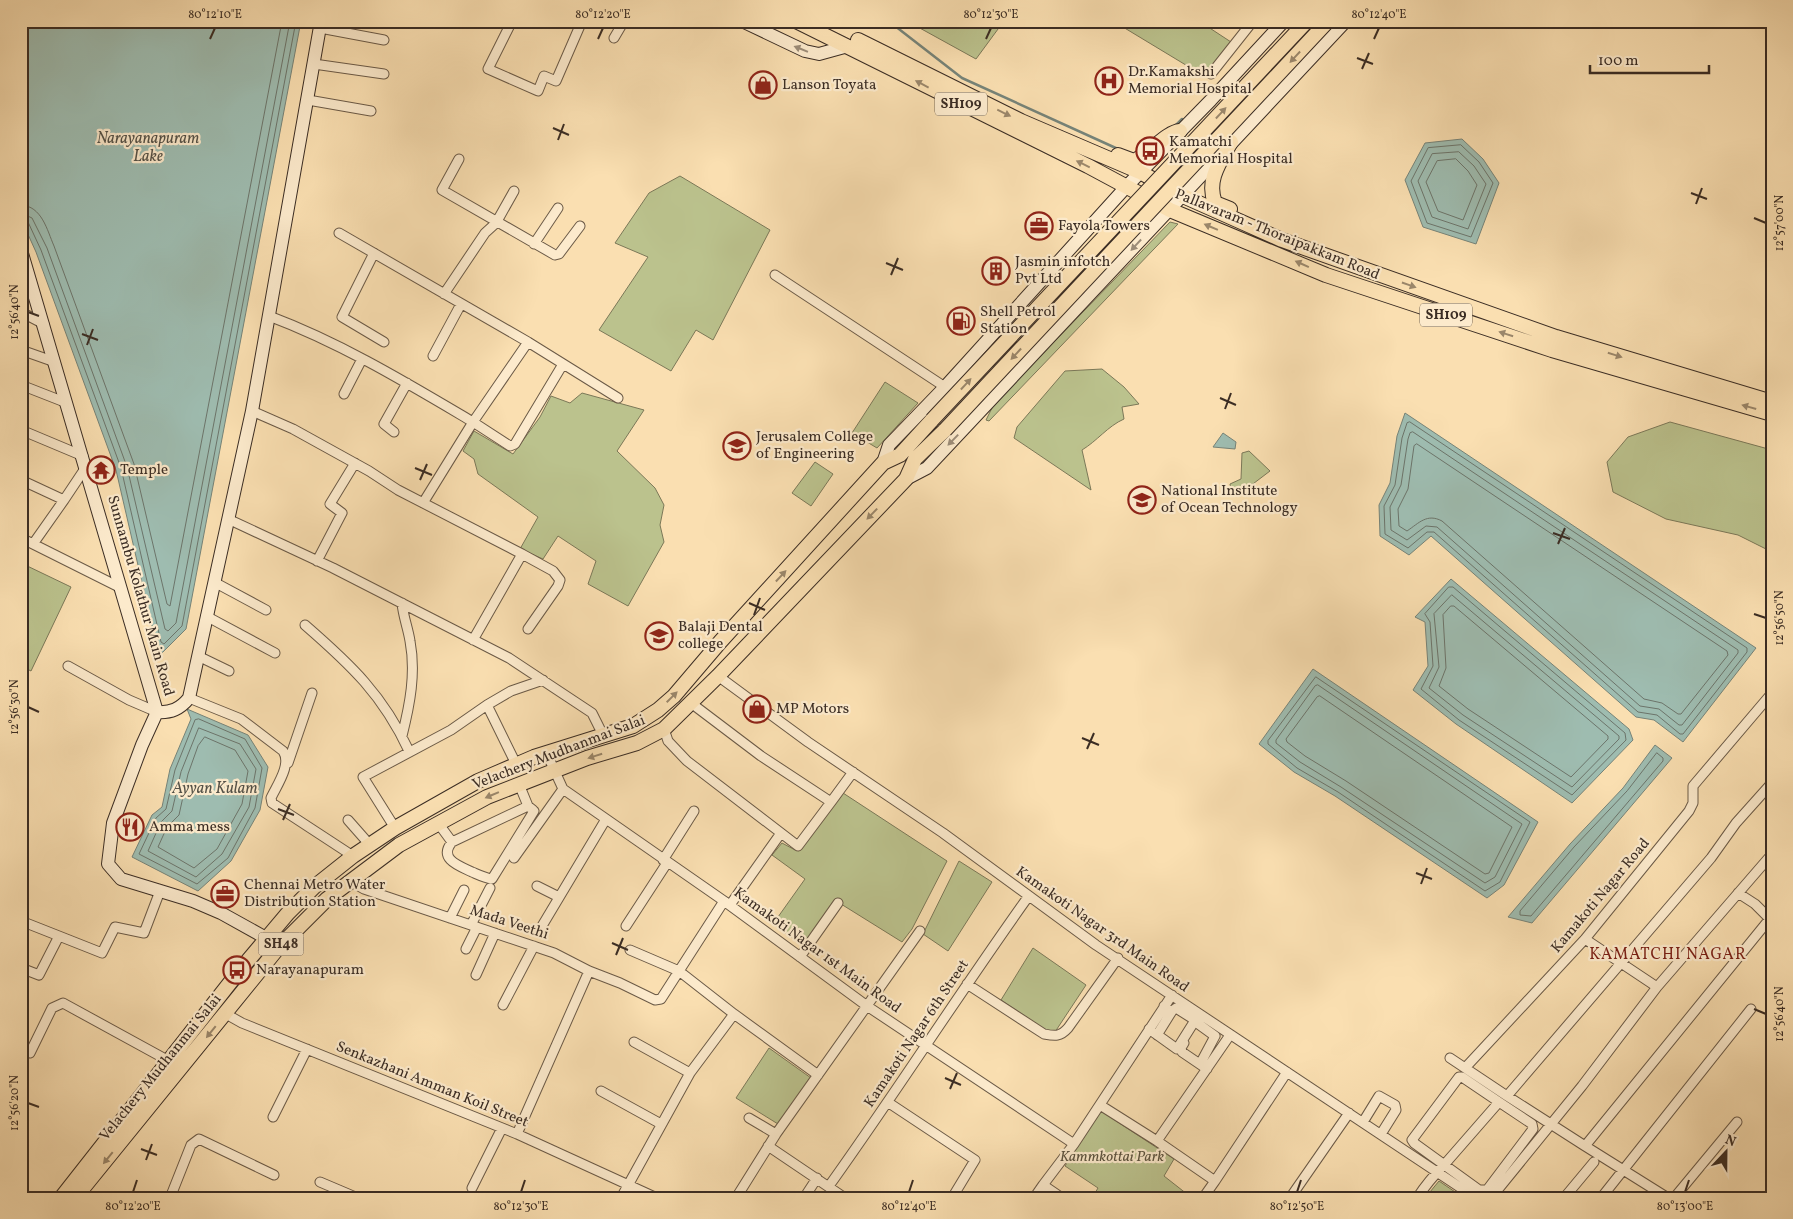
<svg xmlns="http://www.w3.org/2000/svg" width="1793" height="1219" viewBox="0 0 1793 1219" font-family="Vollkorn,serif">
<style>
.green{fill:#bbc28d;stroke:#7b7858}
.water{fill:#9ebcb0;stroke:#768378}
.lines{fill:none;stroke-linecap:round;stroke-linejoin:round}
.shore{stroke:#6c746a;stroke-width:1}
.stream{stroke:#768378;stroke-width:2.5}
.street-casing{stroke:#6b5a47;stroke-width:11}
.secondary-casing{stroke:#3b2d24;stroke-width:14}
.primary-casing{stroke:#3b2d24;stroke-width:16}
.street{stroke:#fceacc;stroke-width:9}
.secondary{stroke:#fceacc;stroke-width:12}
.primary{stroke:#fadfb1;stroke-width:14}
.primary-bridge-casing{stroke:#3b2d24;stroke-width:16;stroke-linecap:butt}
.primary-bridge{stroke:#fadfb1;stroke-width:14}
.oneway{fill:#9c8c78}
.oneway2{fill:#9a866a}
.ticks{fill:none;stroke:#3b2d24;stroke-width:2}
.labels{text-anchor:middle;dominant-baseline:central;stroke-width:4.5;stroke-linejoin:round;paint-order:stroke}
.shield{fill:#fceacc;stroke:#756656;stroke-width:1}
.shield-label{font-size:14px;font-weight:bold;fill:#3b2d24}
.poi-label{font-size:15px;fill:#3b2d24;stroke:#fceacc;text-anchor:start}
.street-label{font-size:15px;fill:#3b2d24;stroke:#fceacc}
.park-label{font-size:15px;font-style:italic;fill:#5b523e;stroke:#fceacc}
.water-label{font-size:16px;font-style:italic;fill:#545147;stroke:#fceacc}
.neighbourhood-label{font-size:16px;letter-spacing:1px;fill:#7a1f14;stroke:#fceacc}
.neatline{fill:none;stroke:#3b2d24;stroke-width:2}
.ticks-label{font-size:12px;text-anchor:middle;fill:#3b2d24}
</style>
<rect width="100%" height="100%" fill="#fadfb1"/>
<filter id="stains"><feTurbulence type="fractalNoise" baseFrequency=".004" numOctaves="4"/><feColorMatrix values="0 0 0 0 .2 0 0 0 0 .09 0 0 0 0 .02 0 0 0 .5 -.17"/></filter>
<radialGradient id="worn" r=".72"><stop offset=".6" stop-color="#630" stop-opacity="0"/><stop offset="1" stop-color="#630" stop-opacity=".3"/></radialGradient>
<path class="green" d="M907,21H995L1001,25L976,59Z
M1113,21H1199L1231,42L1204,76Z
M680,176L770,230L713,340L696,330L671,371L599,330L648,257L615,243L649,193Z
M1170,222L1178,224L989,421L986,420L994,404Z
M1102,369L1124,387L1139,404L1122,407L1124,419C1108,426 1097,441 1082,450L1091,490L1014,438L1017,427L1065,371Z
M885,382L918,403L877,448L852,433Z
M582,393L644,410L617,451L655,488L664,505L660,525L664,542L628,606L588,584L596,561L558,536L543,559L520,549L538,517L478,474L474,459L463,451L474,431L513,454L540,417L551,396L570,403Z
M1670,422L1772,450V552L1738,535L1666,519L1613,492L1607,462L1628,437Z
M1249,451L1270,471L1237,496L1231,492L1230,484L1241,479L1242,453Z
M815,462L833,474L811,506L792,493Z
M21,563L71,587L31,671L21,666Z
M843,793L947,861L912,929L902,942L841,904L808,949L773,924L805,879L772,855L782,843L797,851Z
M959,861L992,882L948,951L923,934Z
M1033,948L1086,985L1053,1035L1001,1000Z
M769,1048L811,1078L778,1124L736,1098Z
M1101,1111L1174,1159L1164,1176L1192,1198H1092L1098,1188L1065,1166Z
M1439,1181L1464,1198H1425Z"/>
<path class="water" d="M21,21H301L186,629L159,656L116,470L36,252L21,219Z
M1462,139L1483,159L1499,183L1476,244L1423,227L1405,180L1425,143Z
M1405,413L1756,648L1683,742L1654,720L1636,717L1431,536L1409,555L1380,536L1379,505L1390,483L1397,436Z
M1223,433L1236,442L1235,449L1213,447Z
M1451,579L1629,729L1633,740L1572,803L1456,724L1413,690L1428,666L1425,622L1415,617Z
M1313,669L1538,822L1504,885L1487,898L1335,796L1294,772L1259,744Z
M187,709L248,735L268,767L260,810L231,861L198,891L132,857L152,815L162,807L170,769L191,719Z
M1655,745L1672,758L1532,923L1508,917L1570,844L1623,788Z"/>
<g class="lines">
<path class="shore" d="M1461,145L1479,162L1493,183L1471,237L1427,223L1411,181L1428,148Z
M1459,152L1474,166L1486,184L1468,229L1432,217L1418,181L1432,154Z
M1456,159L1468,171L1477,185L1463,220L1438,211L1426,182L1437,161Z
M21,205C42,206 47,230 54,246L134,464L167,604L170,606L282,21
M21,213L32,218L47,248L127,467L165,629L168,631L176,623L290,21
M21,219L28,222L41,250L121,468L161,642L164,644L182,626L296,21
M1410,422L1747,648V652L1683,734H1680L1657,715L1638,712L1434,532H1427L1408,548L1385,534L1384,506L1395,485L1402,438L1407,423Z
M1413,432L1738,650V653L1682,725H1679L1659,709L1640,706L1437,527L1426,526L1407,540L1391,530L1390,507L1401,485L1408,439L1410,433Z
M1417,444L1727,651L1728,655L1681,714H1678L1662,703L1644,699L1442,521C1427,513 1419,523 1407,531L1399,526L1398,509L1408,489L1414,446Z
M1449,587H1453L1625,733L1626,740L1572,795L1459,720L1421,689L1433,666L1430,622L1425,614Z
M1452,595L1619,736V739L1572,787L1463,715L1429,688L1439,667L1434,614Z
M1451,606H1454L1608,736V739L1571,777L1468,709L1439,686L1446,668L1443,615Z
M1316,677L1530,822L1500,882L1485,891L1338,792L1297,768L1268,744V741Z
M1318,685L1522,824L1495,877L1485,883L1341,787L1300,762L1276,743V740L1315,686Z
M1320,696L1512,827L1489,873L1485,874L1346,781L1305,756L1287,742L1286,739L1317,697Z
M199,719L245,739L262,768L255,808L228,858L197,884L139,854L156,818L166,809L175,770L195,720Z
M199,728L240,744L256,769L249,807L222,854L196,877L148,851L161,822L172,811L181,772Z
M205,737L235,750L248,771L242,804L217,849L194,868L158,847L167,827L179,815L188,774L198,746Z
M1657,753L1663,758V761L1531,916L1520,915V911L1574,847L1627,791Z"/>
<path class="stream" d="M886,21L895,26L962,78L1118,149
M1175,126L1182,119"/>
<g class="street-casing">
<path id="street" d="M512,21L488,69L538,91L544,76L556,81L582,21
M320,28L384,40
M614,38L624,21
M314,64L384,74
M1211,74L1253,21
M308,100L371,111
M459,159L442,190L555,255L559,254L580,226
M534,244L558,208
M374,253L342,317L384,342
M775,275L945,387
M444,294L485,233L496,223L514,191
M21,312L44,324
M269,316C341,343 407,383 473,422L528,342L339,233
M528,342L618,398
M21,350L55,362
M433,356L461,304
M21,385L67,403
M344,394L362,359
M252,411L293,429L369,471L398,490L522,554L473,640
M21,430L83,456
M394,432L384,424L407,383
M21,480L64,500L86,467
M423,503L473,422L510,446L515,444L563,364
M228,519L333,568L509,658L592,713L603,735
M21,538L119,587
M33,544L64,500
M522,554L553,571L560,580L558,586L528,629
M317,561L342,513L330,504L355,463
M214,582L266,610
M402,603C403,616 408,628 410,641C416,673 410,704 402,736
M206,616L275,653
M305,625C351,665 383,695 409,751
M198,656L229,671
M68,666L129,700L157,712
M718,676L808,742L943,833L1096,945L1476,1198
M189,698L241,719L283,751C292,764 277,785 271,798L272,803L353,856
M664,729L668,741L687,761L798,846L831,802L761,756L691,703
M547,754L563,789L724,901L867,1006L1074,1144
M288,763L312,693
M516,764L487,705L511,691L543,680
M519,784L528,806L533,810
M1770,785L1736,823L1711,858L1507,1096L1465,1068L1585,939L1689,811L1693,803V786L1772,693
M831,802L853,772
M348,820L370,845
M438,823L452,842L528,806
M395,828L363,777L451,730L487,705
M452,842C438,859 459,866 472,872C479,875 485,878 492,879L534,811
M514,858L563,789
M663,860L694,811
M350,881L364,889L554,953L589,971L620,983L655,1000L661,999L679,971L630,950
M537,886L559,897
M1738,893L1755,904L1770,919
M730,905L781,833
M450,918L464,890
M21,921L59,936
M471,925L490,888
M626,926L667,863
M539,931L606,819
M1585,939L1657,987
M466,949L477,927
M800,957L838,903
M21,968L39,975L59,936L102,953L115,927L144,933L160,891
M476,975L495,933
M967,984L1044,1034C1055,1036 1060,1037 1068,1028L1118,958
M503,1005L534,946
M1164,1006L1172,1011L1176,1008L1195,1020
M226,1014L242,1023L517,1134L657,1198
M734,1014L818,1075
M1197,1023L1215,1036L1200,1064
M1149,1029L1177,1049L1199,1014
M1157,1035L1172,1011
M634,1042L690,1073
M1184,1043L1181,1048L1182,1052L1207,1069
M30,1053L52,1008L63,1003L169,1061
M1450,1058L1465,1068
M601,1091L661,1124
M1507,1096L1585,1146L1772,916
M889,1103L975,1160L952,1198
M1100,1105L1157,1141L1230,1035
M273,1117L307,1049
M749,1118L776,1134
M1363,1122L1379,1096L1395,1105L1396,1110L1381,1134
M517,1134L589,971
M1157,1141L1215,1181L1203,1198
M768,1146L845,1198
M1585,1146L1668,1198
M1215,1181L1287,1072
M320,1182L353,1196L352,1198
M1043,1185L1074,1144L1172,995
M829,1186C897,1091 960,992 1028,897
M472,1188L502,1128
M170,1198L191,1145L199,1139L274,1175
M621,1198L690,1073L734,1014L679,971L724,901
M736,1198L776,1134L920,931
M804,1198L817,1178
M1034,1198L1043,1185L1062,1198
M1290,1198L1349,1113
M1417,1198C1425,1186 1434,1175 1444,1165L1499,1102L1462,1077H1459L1412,1140L1414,1143L1479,1190H1487L1533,1129L1532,1124L1499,1102
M1491,1198L1582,1086L1657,987L1772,854
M1564,1198L1594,1162
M1601,1198L1751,1009
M1674,1198L1737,1122"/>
</g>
<g class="secondary-casing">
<path id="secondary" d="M742,21L805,51L819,54L848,46
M21,250L157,712L142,745L113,823L108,864L121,879L193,901L221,913L266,938
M883,463L889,445L945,387L1126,187L1211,100L1284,21
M906,479L927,468L1346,21
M157,712C171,713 180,709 189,698L252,411L321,21"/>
</g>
<g class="primary-casing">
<path id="primary" d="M796,21L1088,166L1170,210L1326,275L1552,350L1772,414
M858,40L1021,121L1140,172L1183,196L1282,240L1556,337L1772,402
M1118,155L1134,161C1149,154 1167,132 1180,131
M1230,209L1215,203C1206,180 1220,162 1231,142
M61,1198L240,970L288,913L314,887L353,856L395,828L478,781L534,757L633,726L658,710L674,696L720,642L883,463L900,455L932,420
M75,1198L278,948L327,899L399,845L487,797L587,758L637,743L664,729L718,676L906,479L915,459L945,430"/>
</g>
<use href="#street" class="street"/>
<use href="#secondary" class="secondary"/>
<use href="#primary" class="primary"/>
<g class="primary-bridge-casing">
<path id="primary-bridge" d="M932,420L1307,21
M945,430L1328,21"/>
</g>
<use href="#primary-bridge" class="primary-bridge"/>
</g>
<defs><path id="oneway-solid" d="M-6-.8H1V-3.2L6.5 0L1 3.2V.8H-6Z" transform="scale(1.25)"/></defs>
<g class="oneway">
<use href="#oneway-solid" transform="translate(801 49) rotate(-158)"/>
<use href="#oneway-solid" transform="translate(1136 245) rotate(133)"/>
<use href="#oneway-solid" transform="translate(953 440) rotate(134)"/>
</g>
<g class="oneway2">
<use href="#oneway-solid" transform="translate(1295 57) rotate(133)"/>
<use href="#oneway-solid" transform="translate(922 84) rotate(-152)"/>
<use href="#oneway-solid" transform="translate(1004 113) rotate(26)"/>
<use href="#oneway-solid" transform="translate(1221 113) rotate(-47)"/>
<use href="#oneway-solid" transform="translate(1083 164) rotate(-154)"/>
<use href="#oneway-solid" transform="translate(1211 227) rotate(-157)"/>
<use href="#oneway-solid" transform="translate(1302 264) rotate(-156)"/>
<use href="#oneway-solid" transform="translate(1409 285) rotate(19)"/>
<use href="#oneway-solid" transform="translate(1506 334) rotate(-162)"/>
<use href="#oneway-solid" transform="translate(1016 354) rotate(133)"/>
<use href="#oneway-solid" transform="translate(1615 355) rotate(17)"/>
<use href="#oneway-solid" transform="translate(966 384) rotate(-47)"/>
<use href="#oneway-solid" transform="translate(1749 407) rotate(-164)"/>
<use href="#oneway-solid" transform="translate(872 514) rotate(134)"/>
<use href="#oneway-solid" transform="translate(781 576) rotate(-47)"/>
<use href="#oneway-solid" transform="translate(672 697) rotate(-45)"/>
<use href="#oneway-solid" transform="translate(595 756) rotate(163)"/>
<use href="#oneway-solid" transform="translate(492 795) rotate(157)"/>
<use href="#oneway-solid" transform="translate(211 1032) rotate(129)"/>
<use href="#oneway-solid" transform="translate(108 1158) rotate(129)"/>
</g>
<path class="ticks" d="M210,39L215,28M598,39L603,28M986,39L991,28M1374,39L1379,28M1357,58L1373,64M1362,69L1369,53M553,128L569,135M558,140L564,124M1691,193L1707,199M1696,204L1702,188M1754,218L1766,223M886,263L903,270M891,275L898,258M28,312L39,316M82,334L98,340M87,345L93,329M1220,398L1236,405M1225,409L1231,393M415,468L432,475M420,480L427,464M1553,533L1570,539M1558,544L1565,528M749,603L765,610M1754,614L1766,618M754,615L760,598M28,707L39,712M1082,738L1099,745M1087,749L1094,733M278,809L294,815M283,820L290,804M1416,873L1432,879M1421,884L1427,868M612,943L628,950M616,955L623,938M1754,1009L1766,1014M945,1078L961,1085M950,1089L957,1073M28,1103L39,1107M141,1149L157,1155M146,1160L152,1144M133,1192L137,1180M521,1192L525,1180M909,1192L913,1180M1297,1192L1301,1180M1685,1192L1689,1180"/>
<defs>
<g id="hospital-ring" transform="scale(1.4375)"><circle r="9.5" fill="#fceacc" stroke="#8f2418" stroke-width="1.5"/><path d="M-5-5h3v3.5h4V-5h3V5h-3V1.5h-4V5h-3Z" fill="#8f2418"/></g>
<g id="shop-ring" transform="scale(1.4375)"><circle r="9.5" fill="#fceacc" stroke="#8f2418" stroke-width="1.5"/><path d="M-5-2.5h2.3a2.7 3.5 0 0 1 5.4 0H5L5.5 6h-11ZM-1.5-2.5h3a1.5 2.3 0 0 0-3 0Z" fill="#8f2418"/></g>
<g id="bus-ring" transform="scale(1.4375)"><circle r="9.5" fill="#fceacc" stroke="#8f2418" stroke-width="1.5"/><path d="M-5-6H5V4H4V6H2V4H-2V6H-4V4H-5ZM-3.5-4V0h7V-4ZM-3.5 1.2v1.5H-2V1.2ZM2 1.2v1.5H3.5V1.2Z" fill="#8f2418"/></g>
<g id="office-ring" transform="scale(1.4375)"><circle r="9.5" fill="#fceacc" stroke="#8f2418" stroke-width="1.5"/><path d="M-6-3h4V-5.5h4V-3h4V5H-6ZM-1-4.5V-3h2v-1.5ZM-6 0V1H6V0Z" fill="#8f2418"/></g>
<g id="building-ring" transform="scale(1.4375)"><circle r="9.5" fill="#fceacc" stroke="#8f2418" stroke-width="1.5"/><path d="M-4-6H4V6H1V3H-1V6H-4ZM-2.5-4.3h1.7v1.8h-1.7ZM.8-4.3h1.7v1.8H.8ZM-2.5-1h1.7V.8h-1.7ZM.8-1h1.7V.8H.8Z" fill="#8f2418"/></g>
<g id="fuel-ring" transform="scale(1.4375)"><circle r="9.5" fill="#fceacc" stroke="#8f2418" stroke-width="1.5"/><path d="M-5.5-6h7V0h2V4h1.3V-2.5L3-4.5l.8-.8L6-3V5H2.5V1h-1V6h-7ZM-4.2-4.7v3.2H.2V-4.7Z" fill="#8f2418"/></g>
<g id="university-ring" transform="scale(1.4375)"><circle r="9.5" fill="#fceacc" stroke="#8f2418" stroke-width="1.5"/><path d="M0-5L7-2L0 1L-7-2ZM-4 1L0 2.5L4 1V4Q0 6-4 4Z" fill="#8f2418"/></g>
<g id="temple-ring" transform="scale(1.4375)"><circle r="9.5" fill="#fceacc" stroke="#8f2418" stroke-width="1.5"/><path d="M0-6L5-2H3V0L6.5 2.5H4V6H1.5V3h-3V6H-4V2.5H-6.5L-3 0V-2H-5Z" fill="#8f2418"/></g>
<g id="restaurant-ring" transform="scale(1.4375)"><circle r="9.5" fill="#fceacc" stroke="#8f2418" stroke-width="1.5"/><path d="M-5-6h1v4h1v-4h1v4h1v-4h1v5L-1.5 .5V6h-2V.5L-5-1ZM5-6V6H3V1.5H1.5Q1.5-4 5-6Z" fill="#8f2418"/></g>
</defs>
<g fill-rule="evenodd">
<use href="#hospital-ring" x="1109" y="81"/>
<use href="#shop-ring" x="763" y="85"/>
<use href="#bus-ring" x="1150" y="151"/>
<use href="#office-ring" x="1039" y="226"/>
<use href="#building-ring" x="996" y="271"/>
<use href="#fuel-ring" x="961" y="321"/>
<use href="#university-ring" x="737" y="446"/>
<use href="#temple-ring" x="101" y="470"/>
<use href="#university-ring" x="1142" y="500"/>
<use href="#university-ring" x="659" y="636"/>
<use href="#shop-ring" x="757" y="709"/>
<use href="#restaurant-ring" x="130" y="827"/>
<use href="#office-ring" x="225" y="894"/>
<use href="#bus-ring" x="237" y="970"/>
</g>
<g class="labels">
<g class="shield">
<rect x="935" y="92.5" width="52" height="23" rx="4"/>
<rect x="1420" y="303.5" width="52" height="23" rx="4"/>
<rect x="258.5" y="932.5" width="45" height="23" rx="4"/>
</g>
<g class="shield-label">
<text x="961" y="104">SH109</text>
<text x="1446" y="315">SH109</text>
<text x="281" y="944">SH48</text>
</g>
<g class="poi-label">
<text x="1128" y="72">Dr.Kamakshi<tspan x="1128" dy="17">Memorial Hospital</tspan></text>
<text x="782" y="85">Lanson Toyata</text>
<text x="1169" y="142">Kamatchi<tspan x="1169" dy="17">Memorial Hospital</tspan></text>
<text x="1058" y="226">Fayola Towers</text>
<text x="1015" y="262">Jasmin infotch<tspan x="1015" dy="17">Pvt Ltd</tspan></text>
<text x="980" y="312">Shell Petrol<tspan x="980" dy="17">Station</tspan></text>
<text x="756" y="437">Jerusalem College<tspan x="756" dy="17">of Engineering</tspan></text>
<text x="120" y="470">Temple</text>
<text x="1161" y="491">National Institute<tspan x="1161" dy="17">of Ocean Technology</tspan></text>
<text x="678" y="627">Balaji Dental<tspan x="678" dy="17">college</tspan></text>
<text x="776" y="709">MP Motors</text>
<text x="149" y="827">Amma mess</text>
<text x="244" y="885">Chennai Metro Water<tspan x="244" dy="17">Distribution Station</tspan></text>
<text x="256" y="970">Narayanapuram</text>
</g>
<g class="street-label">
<text transform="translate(1277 235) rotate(22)">Pallavaram - Thoraipakkam Road</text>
<text transform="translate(140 596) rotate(74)">Sunnambu Kolathur Main Road</text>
<text transform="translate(559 753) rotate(-21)">Velachery Mudhanmai Salai</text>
<text transform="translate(1601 896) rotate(-50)">Kamakoti Nagar Road</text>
<text transform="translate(509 923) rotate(18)">Mada Veethi</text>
<text transform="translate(1102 930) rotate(35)">Kamakoti Nagar 3rd Main Road</text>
<text transform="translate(817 951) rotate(36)">Kamakoti Nagar 1st Main Road</text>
<text transform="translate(917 1034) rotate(-56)">Kamakoti Nagar 6th Street</text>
<text transform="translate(161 1068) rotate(-51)">Velachery Mudhanmai Salai</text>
<text transform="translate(432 1085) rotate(22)">Senkazhani Amman Koil Street</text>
</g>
<g class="park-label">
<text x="1112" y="1157">Kammkottai Park</text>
</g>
<g class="water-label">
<text x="148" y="139">Narayanapuram<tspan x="148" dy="18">Lake</tspan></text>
<text x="215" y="789">Ayyan Kulam</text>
</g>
<g class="neighbourhood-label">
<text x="1668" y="955">KAMATCHI NAGAR</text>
</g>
</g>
<rect width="1793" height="1219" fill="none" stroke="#fadfb1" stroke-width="55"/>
<g transform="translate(1726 1152) rotate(22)" stroke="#fceacc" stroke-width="4" paint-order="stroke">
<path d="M0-4L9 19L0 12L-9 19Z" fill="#3b2d24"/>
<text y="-8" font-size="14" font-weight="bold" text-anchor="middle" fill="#3b2d24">N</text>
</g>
<path d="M1590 65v8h119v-8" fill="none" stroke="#3b2d24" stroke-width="2.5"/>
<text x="1598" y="65" font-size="15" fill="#3b2d24" stroke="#fceacc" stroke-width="4" paint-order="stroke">100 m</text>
<rect x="28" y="28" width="1738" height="1164" class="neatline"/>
<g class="ticks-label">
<text x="215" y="18">80°12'10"E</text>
<text x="603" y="18">80°12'20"E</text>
<text x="991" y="18">80°12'30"E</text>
<text x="1379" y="18">80°12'40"E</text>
<text transform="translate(1779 223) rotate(-90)" y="4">12°57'00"N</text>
<text transform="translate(14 312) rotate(-90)" y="4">12°56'40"N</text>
<text transform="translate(1779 618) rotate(-90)" y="4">12°56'50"N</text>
<text transform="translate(14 707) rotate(-90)" y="4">12°56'30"N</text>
<text transform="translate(1779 1014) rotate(-90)" y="4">12°56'40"N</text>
<text transform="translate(14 1103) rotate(-90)" y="4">12°56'20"N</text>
<text x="133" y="1210">80°12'20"E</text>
<text x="521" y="1210">80°12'30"E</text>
<text x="909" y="1210">80°12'40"E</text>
<text x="1297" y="1210">80°12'50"E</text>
<text x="1685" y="1210">80°13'00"E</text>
</g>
<rect width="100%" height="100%" filter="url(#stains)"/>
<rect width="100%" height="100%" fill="url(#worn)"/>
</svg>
